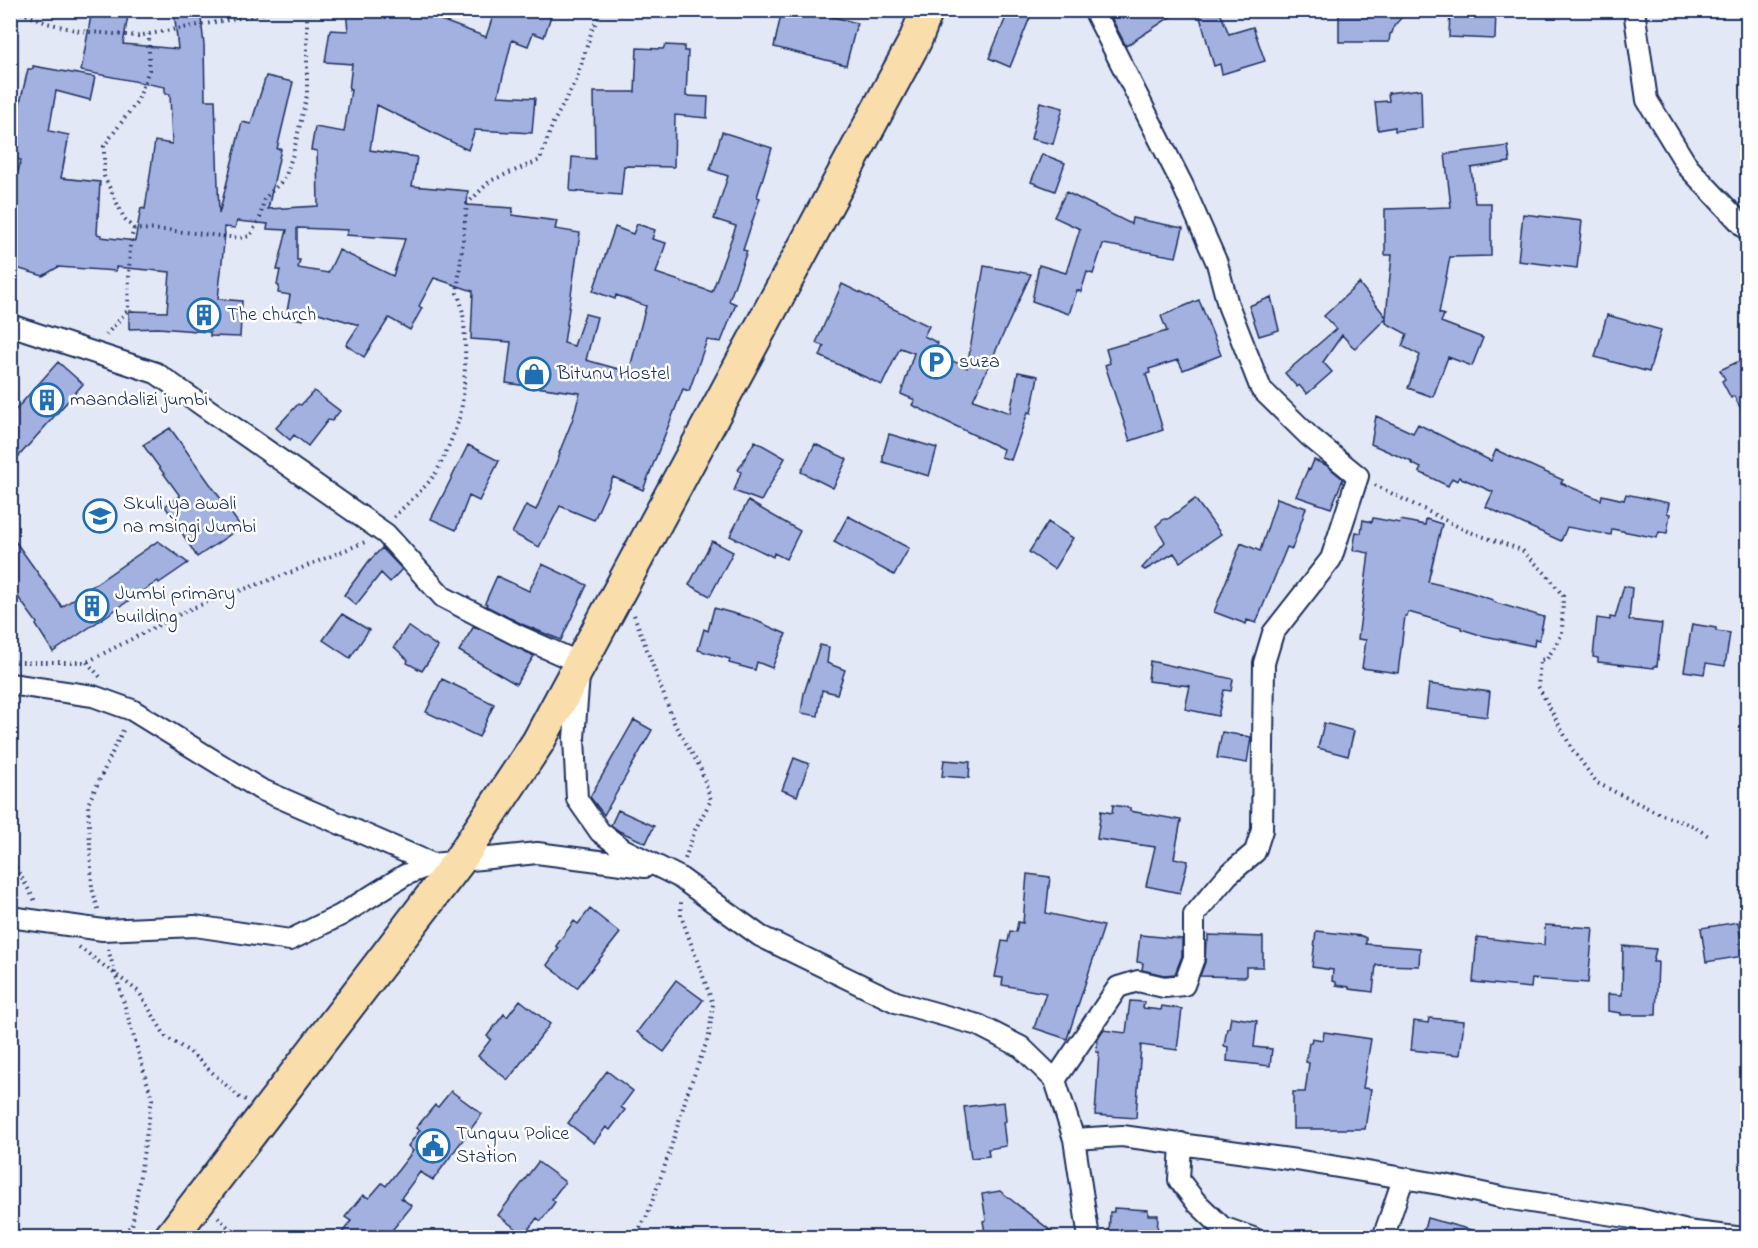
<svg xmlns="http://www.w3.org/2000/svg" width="1758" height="1248" viewBox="0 0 1758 1248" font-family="'Indie Flower',sans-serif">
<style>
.building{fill:#a3b1e1;stroke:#1b2f5e;stroke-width:1.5;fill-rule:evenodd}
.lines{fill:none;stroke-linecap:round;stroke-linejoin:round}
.minor-casing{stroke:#1b2f5e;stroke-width:24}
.primary-casing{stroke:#1b2f5e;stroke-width:36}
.path{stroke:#1b2f5e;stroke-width:4;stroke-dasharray:1.5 4.5;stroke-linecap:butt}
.minor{stroke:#fff;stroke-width:20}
.primary{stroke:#f9deab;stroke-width:32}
.labels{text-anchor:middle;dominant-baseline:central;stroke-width:5;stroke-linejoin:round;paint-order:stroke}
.poi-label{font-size:20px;fill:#1b2f5e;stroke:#fff;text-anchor:start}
</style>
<rect width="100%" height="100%" fill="#e3e8f6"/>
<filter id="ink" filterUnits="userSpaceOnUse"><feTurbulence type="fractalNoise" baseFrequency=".0167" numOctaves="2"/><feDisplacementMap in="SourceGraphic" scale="12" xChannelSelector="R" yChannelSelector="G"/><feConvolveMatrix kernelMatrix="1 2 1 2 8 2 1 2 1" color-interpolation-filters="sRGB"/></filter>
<g filter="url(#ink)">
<path class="building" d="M92,10H129L123,44L178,49L174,10H200L204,45L205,100H215L219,214L242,122L251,124L266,76L293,82L277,149H281L268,209L318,206L317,151L311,150L315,127L344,132L351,90H349L352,64L325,62L330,30L348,31L346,10H414L486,37L495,10H553L544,37L533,33L528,46L512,40L498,96L535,98L532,133L475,130L468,150L377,105L370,150L417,157L412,186L468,191L467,205L513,208L512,215L557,221L555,229L580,233L564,343L574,346L585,314L597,317L586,360L629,372L646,306L616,295L615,299L593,291L615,227L633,234L637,224L655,230L652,239L666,243L656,273L712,292L736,226L714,219L728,176L710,170L722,132L772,148L757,197L760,198L743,250L747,251L729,301L736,304L721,342L707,340L689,391L683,389L643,490L613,477L594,520L560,506L539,547L512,533L526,505L536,510L560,454L559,453L572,421L580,393L506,383L511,342L471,339L473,291L434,278L419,306L422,308L410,330L389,318L364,357L346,345L359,325L305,309L303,320L286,317L290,295L278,293L279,286L277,285L280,270H277L287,230L267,229L268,224L237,221L235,228L224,227L225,234L218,299L242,301L240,337L210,336V332L158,328L129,329V311L167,312L170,272L116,267V271L58,267L43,276L10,266V203L21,160L10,158V123L15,124L28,69H33V66L95,77L90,100L56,91L49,131L69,135L61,178L100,182L97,234L101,235V237L135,241L141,208L145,209L155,141L172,144L170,94H165V87L81,71ZM297,228L348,230L346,235L405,239L393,276L339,250L328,273L298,268L300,260H297Z
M782,10H806L857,23L846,65L774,47Z
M1009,10H1033L1010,67L989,58Z
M1120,10H1181L1126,46L1111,17Z
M1198,10H1219L1229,34L1253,27L1265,61L1222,74L1220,64L1214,66Z
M1339,10H1408L1394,26L1392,33L1390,34L1389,42H1339Z
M1450,10H1496L1495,39L1449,37Z
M665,45L684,46V51H688L686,96L708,97L707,118L675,115L674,167L624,166L621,195L570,191L572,157L595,159L594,92H635L637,48L663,49Z
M1421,89L1422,128L1395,131V127L1378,130L1375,102L1389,101L1388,93Z
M1040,102L1063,108L1053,144L1031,139Z
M1508,146L1510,162L1471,168L1475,203H1491V256L1450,257L1439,313L1444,315L1441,322L1483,338L1472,366L1448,357L1433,397L1408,388L1420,355L1402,346L1407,334L1386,323V318L1355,349L1342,335L1323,362L1332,372L1307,394L1299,385L1297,387L1285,373L1336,329L1324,316L1359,283L1386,317L1392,255H1385V209L1451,207L1445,154Z
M1042,154L1065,163L1055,191L1031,182Z
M1066,192L1131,224L1132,218L1183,228L1176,257L1103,244L1093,274L1087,272L1081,292L1077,290L1069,314L1032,301L1039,265L1066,273L1080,229L1054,217Z
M1523,214L1582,221L1577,268L1518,261Z
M984,266L1031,274L973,400L1010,413L1018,372L1038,376L1031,413L1028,412L1011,460L1001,457L1003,449L912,405L915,400L901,394L914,353L900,348L882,385L820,356L824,346L816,343L842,284L929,326L924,336L938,343L934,352L967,368Z
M1271,297L1279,330L1259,336L1249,306Z
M1199,300L1221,355L1183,370L1178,360L1149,369L1150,373L1146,374L1163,430L1130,441L1105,365L1110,363L1106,349L1167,331L1161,316Z
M1607,315L1661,330L1649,372L1595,357Z
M1748,357V422L1734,396L1731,398L1722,381L1725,379L1720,370Z
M58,362L83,384L10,466V416Z
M314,391L340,411L332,421L328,420L308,446L294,435L290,440L276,428L298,404L301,405Z
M1376,416L1413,433L1418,424L1491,461L1496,450L1563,480L1561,483L1601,500L1602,495L1624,500L1626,494L1669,503L1667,513L1670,514L1667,533L1659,532L1657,538L1612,529L1611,535L1567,527L1561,541L1486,507L1493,492L1459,477L1457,481L1452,478L1448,486L1419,472L1421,468L1411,463L1412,462L1371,444Z
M170,428L241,527L197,557L165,506L180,496L143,445Z
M889,434L937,448L929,476L883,462V455Z
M755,441L785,458L761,501L734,491L741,472L738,470Z
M815,444L847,459L833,488L801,472Z
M468,445L499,461L479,501L469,496L456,530L431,519Z
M1314,460L1326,465L1343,479L1331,508L1296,496L1308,469L1310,470Z
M1277,498L1306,508L1292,549L1287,547L1256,623L1247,620L1246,624L1214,612L1241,543L1260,551Z
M1195,499L1221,534L1180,562L1174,553L1145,570L1142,568L1165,542L1156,526L1164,519H1168Z
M748,501L800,531L786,559L774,553L773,557L730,536Z
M848,516L909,548L894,575L834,542Z
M1373,518L1400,523L1401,520L1425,525L1426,519L1442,524L1428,582L1466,591L1493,600V602L1544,617L1539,640L1535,639L1534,646L1480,635L1461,629V627L1408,612L1407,616H1405L1398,673L1362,668L1366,640L1358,639L1369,553L1353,550L1356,532L1361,533L1363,520L1372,522Z
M1048,522L1073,538L1054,569L1029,552Z
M10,534L62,607L158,541L188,563L159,583L158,581L53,652L36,625L37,623L10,586Z
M712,541L733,552L710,596L689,585Z
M382,548L402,569L390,582L381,573L356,605L344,595L369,561Z
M542,564L587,585L561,640L524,625L486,606L487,604L485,603L497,576L529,591Z
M1624,586L1632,588L1629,620L1662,624L1657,666H1654V668L1598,662V658L1593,657L1597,618L1610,620V617L1615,618Z
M714,608L750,618L786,634L772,668L757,662L755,670L729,663L730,659L698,650L704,629L708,631Z
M342,614L369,630L350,658L323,640Z
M1692,624L1716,628V631L1730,633L1725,666L1706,663L1704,674L1684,671Z
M408,626L438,647L422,671L407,663L408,660L394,647Z
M474,626L534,656L516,684L459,651Z
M820,645L829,647L827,663L845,670L837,694L822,690L818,716L801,713L804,693Z
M1150,661L1233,679L1231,691L1224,690L1218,716L1185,709L1190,686L1148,681Z
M442,679L494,704L479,737L426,712Z
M1429,684L1490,692L1487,717L1426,709Z
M634,720L652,730L604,815L590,797Z
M1324,723L1354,731L1348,756L1318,748Z
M1222,732L1251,737L1247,763L1217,758Z
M794,758L809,764L797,796L782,790Z
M944,760L970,762L969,778L942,776Z
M1113,805L1130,808V811L1181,820L1174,858L1188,861L1180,893L1146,886L1155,847L1097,839L1101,811L1112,813Z
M618,810L654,826L646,843L619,831L611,825Z
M1027,874L1050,877L1046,913L1104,926L1067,1039L1034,1028L1046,993L1002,985L1003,978L995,977L1002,941L1008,942L1010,931L1016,932L1018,922L1023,923Z
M590,909L620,933L577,988L547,965L559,948L556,946L574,921L578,924Z
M1738,922L1744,956L1706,962L1701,928Z
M1545,925L1593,928L1588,983L1532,979L1531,988L1473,982L1477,937L1544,945Z
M1316,931L1362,936L1366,938V944L1420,948L1419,966L1376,965L1373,992L1349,989V987L1336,985V982L1332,981L1333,970L1312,967Z
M1140,935L1182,939V956L1175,974L1164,975L1142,970L1143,963L1137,962Z
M1208,935L1263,937V967H1246V977L1200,976L1205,962L1206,941H1208Z
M1623,946L1656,949L1653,962H1658L1656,1015H1621V1013L1608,1011V994L1622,995Z
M676,980L703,1000L664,1052L637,1032Z
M520,1000L550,1024L508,1080L478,1056L491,1039L487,1036L504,1014L507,1017Z
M1130,1001L1144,1002L1143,1008L1161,1010L1162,1006L1182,1009L1177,1050L1141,1045L1136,1118L1095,1115L1099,1052H1096L1098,1038L1103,1030L1126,1033Z
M1231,1017L1257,1021L1254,1047L1272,1049L1270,1066L1227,1061L1228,1047L1224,1046L1227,1028H1229Z
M1429,1018L1464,1021L1460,1055L1411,1050L1414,1021L1428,1023Z
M1324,1032L1371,1039L1363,1088L1371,1089L1365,1129H1293V1092H1305L1309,1063L1306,1062L1309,1043H1311L1312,1038L1323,1040Z
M607,1071L633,1091L621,1107L625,1110L610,1130L606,1127L594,1143L568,1123Z
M451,1091L482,1114L433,1180L420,1172L401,1198L412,1206L393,1229L396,1238H338L351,1221L345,1217L363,1195L369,1198L382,1183L386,1186L413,1151L408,1146L420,1130L416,1128L435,1105L438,1107Z
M1004,1102L1006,1121L1003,1122L1006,1146L988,1149L989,1156L971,1158L964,1107Z
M538,1162L565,1182L552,1199L555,1202L541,1221L537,1218L524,1235L498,1215Z
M1000,1191L1060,1238H986L983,1221L986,1220L982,1194Z
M1114,1208L1148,1210V1215H1158L1157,1238H1109L1110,1212H1114Z
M1427,1218L1479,1232L1478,1238H1422Z"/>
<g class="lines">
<g class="minor-casing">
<path id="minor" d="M1634,10L1647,100L1688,167L1748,231
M10,325L156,373L386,534L443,597L519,636L580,663L574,738L577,799L600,832L623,849L679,877L760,936L896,1002L978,1025L1021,1047L1055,1080L1074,1139L1089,1238
M10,684L93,696L132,710L260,789L433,864
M10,917L103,930L195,926L290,940L341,915L405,875L433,864L537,853L645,867
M1055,1080L1118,987L1138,981L1164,987L1184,985L1194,958V915L1228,875L1255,852L1262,830L1264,663L1273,633L1331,559L1358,476L1309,436L1261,389L1228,305L1217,263L1183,186L1094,10
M1074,1139L1122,1136L1296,1160L1445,1185L1505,1198L1639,1219L1687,1231L1744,1238
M1181,1143L1179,1180L1196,1202L1222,1227L1253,1238
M1383,1238L1403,1179"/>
</g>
<g class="primary-casing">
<path id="primary" d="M170,1238L459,861L538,742L915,41L927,10"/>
</g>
<path class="path" d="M15,10L47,23L79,31L138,36L261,14L265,10
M134,229L124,218L104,176V146L138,100L149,70V34
M106,335L128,310L130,242L134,229L166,230L239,238L250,236L260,218L264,199L285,178L293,154L307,95V10
M1375,485L1467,531L1522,550L1548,576L1563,596L1562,634L1547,659L1540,660L1538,686L1572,749L1597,783L1660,814L1693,826L1710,837
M394,517C406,504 425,489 435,474C443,461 454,434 459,419C466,398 469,311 457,293L467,204L490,181L540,160L553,123L576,81L592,30L602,10
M634,615L675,725L700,767L711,800L695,830L685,859
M10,662H87L192,608L292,572L365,542
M87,662L101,678
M10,857L35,901
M98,909L92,888L88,804L124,728
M79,947L139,992L166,1037L190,1052L239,1097L246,1100
M108,949L152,1099L132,1226L113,1238
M218,1217L239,1238
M634,1238L647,1216L669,1154L688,1091L709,1036L713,1004L681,916V901"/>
<use href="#minor" class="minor"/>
<use href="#primary" class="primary"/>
</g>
</g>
<defs>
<g id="building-ring" transform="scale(1.725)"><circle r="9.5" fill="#fff" stroke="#1f6fb2" stroke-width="1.5"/><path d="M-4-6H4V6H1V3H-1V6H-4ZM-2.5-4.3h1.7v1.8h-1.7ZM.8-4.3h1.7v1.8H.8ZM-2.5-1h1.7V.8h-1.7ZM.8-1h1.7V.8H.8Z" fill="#1f6fb2"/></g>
<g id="parking-ring" transform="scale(1.725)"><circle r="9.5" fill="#fff" stroke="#1f6fb2" stroke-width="1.5"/><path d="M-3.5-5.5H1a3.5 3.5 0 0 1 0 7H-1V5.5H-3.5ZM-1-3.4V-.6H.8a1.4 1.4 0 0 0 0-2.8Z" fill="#1f6fb2"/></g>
<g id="shop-ring" transform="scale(1.725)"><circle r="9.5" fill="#fff" stroke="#1f6fb2" stroke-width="1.5"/><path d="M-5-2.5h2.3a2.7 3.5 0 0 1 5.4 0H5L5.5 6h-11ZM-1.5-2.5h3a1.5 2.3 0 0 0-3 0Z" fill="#1f6fb2"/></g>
<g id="school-ring" transform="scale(1.725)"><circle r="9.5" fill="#fff" stroke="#1f6fb2" stroke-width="1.5"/><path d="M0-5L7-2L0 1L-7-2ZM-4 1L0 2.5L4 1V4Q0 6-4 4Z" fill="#1f6fb2"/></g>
<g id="civic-ring" transform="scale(1.725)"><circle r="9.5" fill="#fff" stroke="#1f6fb2" stroke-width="1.5"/><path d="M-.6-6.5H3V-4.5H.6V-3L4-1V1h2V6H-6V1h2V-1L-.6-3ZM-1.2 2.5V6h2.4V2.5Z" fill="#1f6fb2"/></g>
</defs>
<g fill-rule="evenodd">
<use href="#building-ring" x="204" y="315"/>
<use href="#parking-ring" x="936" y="362"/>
<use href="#shop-ring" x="534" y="374"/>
<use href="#building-ring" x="47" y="400"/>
<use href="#school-ring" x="100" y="516"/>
<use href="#building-ring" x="92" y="606"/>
<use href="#civic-ring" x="433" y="1146"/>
</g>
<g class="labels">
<g class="poi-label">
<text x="227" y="315">The church</text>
<text x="959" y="362">suza</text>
<text x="557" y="374">Bitunu Hostel</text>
<text x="70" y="400">maandalizi jumbi</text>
<text x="123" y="504">Skuli ya awali<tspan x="123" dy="23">na msingi Jumbi</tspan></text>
<text x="115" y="594">Jumbi primary<tspan x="115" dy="23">building</tspan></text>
<text x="456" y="1134">Tunguu Police<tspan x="456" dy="23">Station</tspan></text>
</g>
</g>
<rect width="1758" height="1248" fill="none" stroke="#fff" stroke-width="36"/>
<rect x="18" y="18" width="1722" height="1212" fill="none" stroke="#1b2f5e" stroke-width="2" filter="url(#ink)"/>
</svg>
